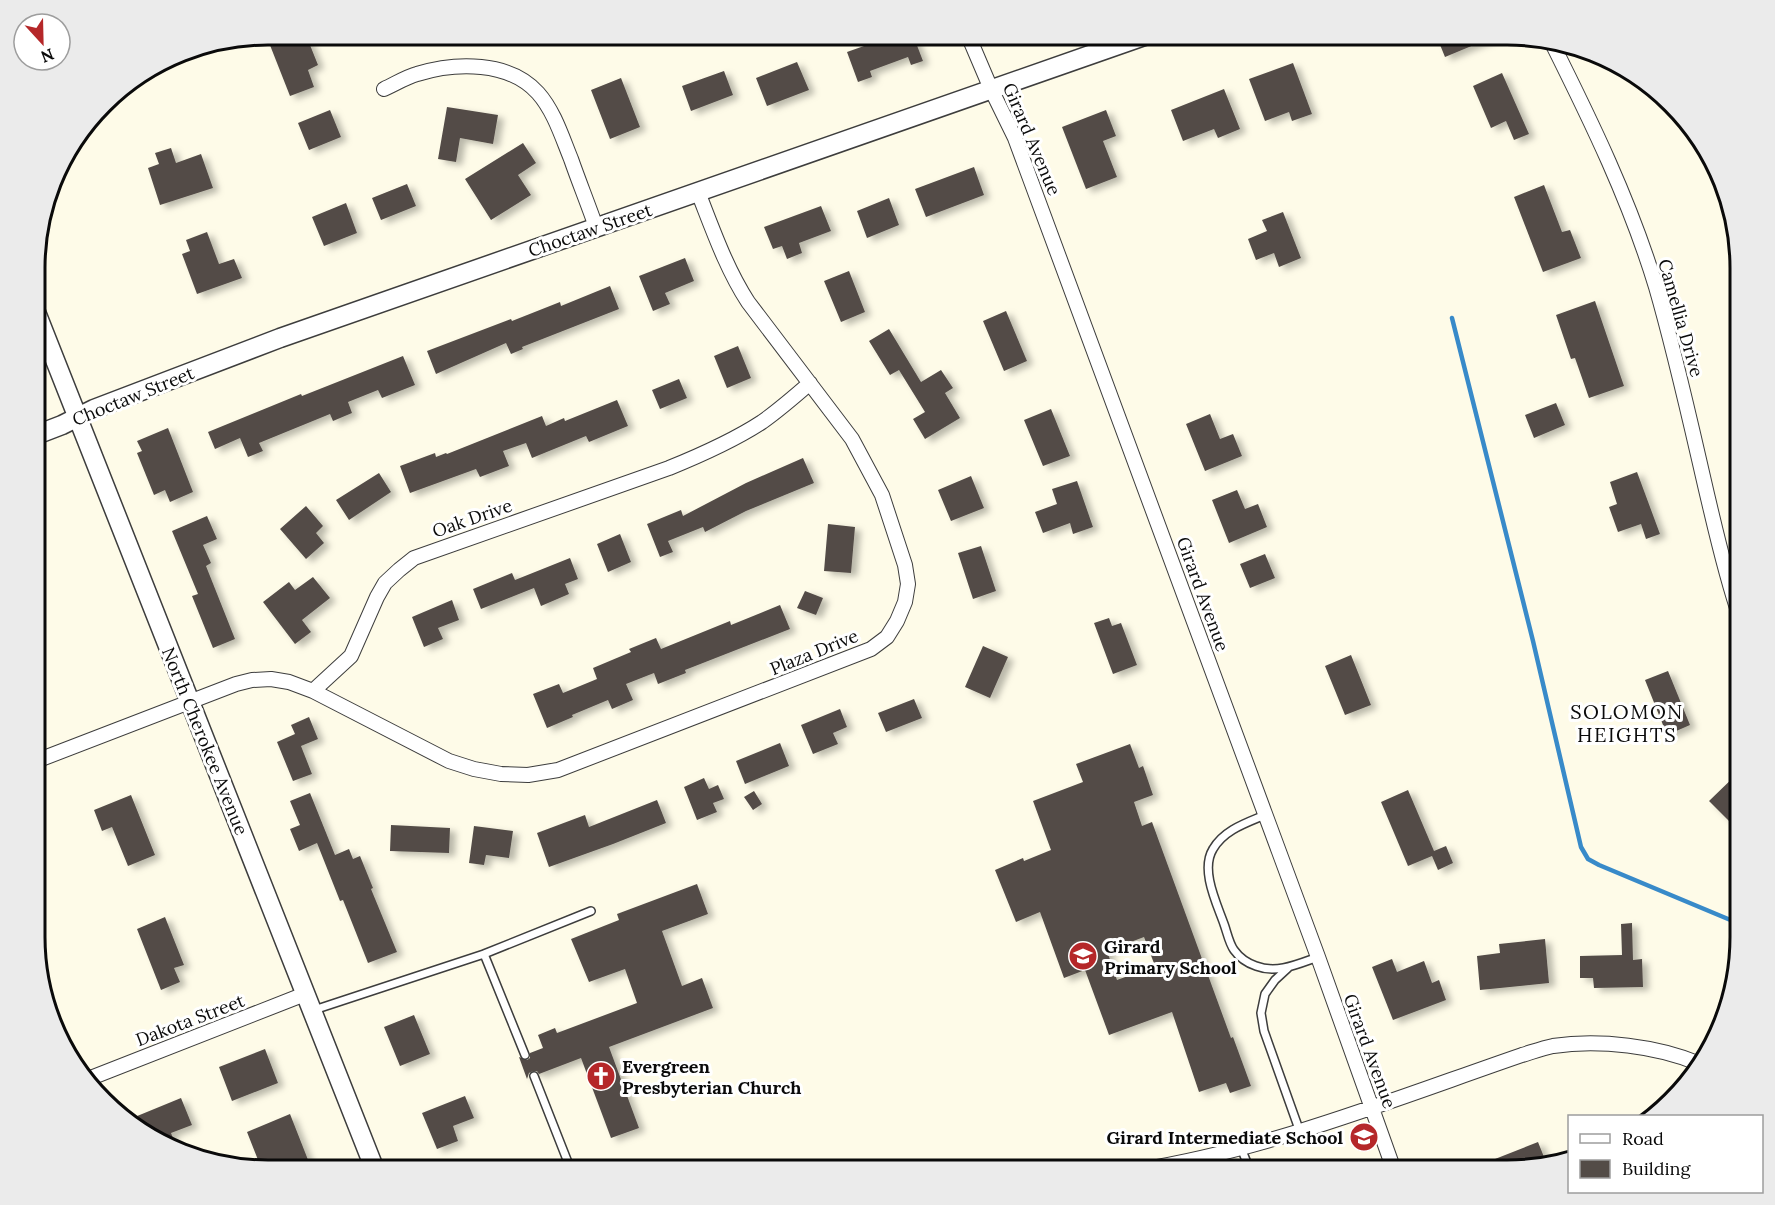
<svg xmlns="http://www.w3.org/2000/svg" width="1775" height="1205" viewBox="0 0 1775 1205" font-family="Lora,serif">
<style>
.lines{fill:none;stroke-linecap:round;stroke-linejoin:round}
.stream{stroke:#388ac9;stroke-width:4.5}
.building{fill:#534c47;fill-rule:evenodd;filter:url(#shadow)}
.service-casing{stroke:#3d3d3d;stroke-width:10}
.minor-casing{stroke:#3d3d3d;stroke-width:16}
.tertiary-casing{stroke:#3d3d3d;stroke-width:21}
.service{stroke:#fff;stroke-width:7}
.minor{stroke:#fff;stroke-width:14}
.tertiary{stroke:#fff;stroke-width:18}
.labels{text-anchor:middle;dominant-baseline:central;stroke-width:6;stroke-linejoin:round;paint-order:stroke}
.street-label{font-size:18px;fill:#0a0a0a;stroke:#fff}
.poi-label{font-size:18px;font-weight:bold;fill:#0a0a0a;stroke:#fff;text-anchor:start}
.neighbourhood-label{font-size:20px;letter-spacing:1.5px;fill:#0a0a0a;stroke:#fff}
.rim{fill:none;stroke:#0a0a0a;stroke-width:3}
</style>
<defs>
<filter id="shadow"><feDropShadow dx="6" dy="3.5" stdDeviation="3" flood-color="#0004"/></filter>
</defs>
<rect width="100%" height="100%" fill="#fefbe8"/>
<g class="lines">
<path class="stream" d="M1452,318L1533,641L1581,847L1588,859L1599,865L1740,924"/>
</g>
<path class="building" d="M266,35H306L318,65L308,70L314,87L290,96Z
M895,35H913L923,61L911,65L908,57L870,71L872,77L858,82L847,52Z
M1436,35H1498L1445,57Z
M797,62L809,90L767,106L756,78Z
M1293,63L1312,114L1292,121L1289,112L1265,121L1249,79Z
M724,71L733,95L691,111L682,86Z
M1502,73L1529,134L1514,140L1506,121L1491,128L1473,86Z
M621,78L640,127L610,139L591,90Z
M1224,89L1240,129L1218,138L1214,129L1183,141L1171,110Z
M447,107L498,115L493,144L460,138L456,162L438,159Z
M330,110L341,137L309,150L298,123Z
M1106,110L1116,136L1103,141L1117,177L1086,189L1062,127Z
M523,143L536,163L518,175L531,195L491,220L465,179Z
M171,148L176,163L201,154L213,188L160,205L148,168L159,164L155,153Z
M974,167L984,195L926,217L915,189Z
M407,184L416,206L381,220L372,198Z
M1544,185L1562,232L1570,230L1581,258L1543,272L1514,197Z
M889,198L899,225L867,238L857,211Z
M346,203L357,233L324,246L312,217Z
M821,206L831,231L799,243L802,253L787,259L782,246L773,249L764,227Z
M1283,212L1301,258L1279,267L1274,253L1256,260L1248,239L1267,231L1262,220Z
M207,232L219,264L234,259L242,278L197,294L182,254L190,251L186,240Z
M685,258L694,281L665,293L670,304L653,311L639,276Z
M849,271L865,312L841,322L824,281Z
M610,286L619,309L522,347L523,349L511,354L506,343L436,374L427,351L511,319L512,321L560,302L561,306Z
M1595,301L1624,386L1589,398L1575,358L1571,359L1556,315Z
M1006,311L1027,361L1004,371L983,321Z
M889,329L921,382L941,370L953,388L945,393L960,418L925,439L913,419L925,412L899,370L890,375L869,341Z
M738,346L751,378L727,388L714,356Z
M403,356L415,385L382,398L378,390L348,402L352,413L333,421L330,414L259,443L263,451L248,457L240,438L215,449L208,432L301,394L302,396Z
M679,379L687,398L660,409L652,390Z
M617,400L628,426L589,442L586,436L532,458L526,443L503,451L509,466L480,477L476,469L410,493L400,466L435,453L436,457L446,453L447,454L542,416L546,426L564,418L565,421Z
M1556,403L1565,425L1534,438L1525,415Z
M1051,409L1070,456L1043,466L1024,420Z
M1210,414L1220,439L1233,434L1242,456L1205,471L1186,424Z
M168,428L193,492L170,502L165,490L154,495L137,453L142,451L137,441Z
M803,458L814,483L746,511L705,532L703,527L668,541L673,552L660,557L647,524L681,510L683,516L746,483Z
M1637,472L1660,534L1646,539L1641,524L1618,532L1609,507L1617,504L1610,482Z
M379,473L391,492L349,520L336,500Z
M971,476L984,508L951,521L938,490Z
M1077,481L1093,527L1073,534L1070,523L1043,533L1035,512L1057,504L1052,489Z
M1237,490L1245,509L1258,504L1267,527L1229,543L1212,500Z
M306,506L323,526L316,533L324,543L306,559L280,529Z
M207,516L217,539L203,545L211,563L206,566L235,639L213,648L192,596L198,594L172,531Z
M828,524L855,527L851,573L824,571Z
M620,534L631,562L608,572L597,544Z
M981,546L996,591L973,599L958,553Z
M1265,554L1275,578L1250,588L1240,564Z
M570,558L578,579L565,584L569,594L541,606L534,588L481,609L473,589L512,573L515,580Z
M313,577L330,598L302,620L311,632L295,644L263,602L289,582L295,590Z
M805,591L823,598L816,615L797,608Z
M452,600L459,620L438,628L443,639L424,647L412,617Z
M780,605L790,629L685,670L686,673L658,684L654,673L626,684L633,700L612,709L608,700L572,715L573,717L547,728L533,694L559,684L563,693L597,679L593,668L631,652L629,649L656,638L661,649L730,621L731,625Z
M1109,618L1112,626L1121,623L1137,665L1113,674L1094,623Z
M983,646L1008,657L990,698L965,687Z
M1351,655L1371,705L1345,715L1325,666Z
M1668,671L1690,725L1667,735L1645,680Z
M914,699L922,718L886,732L878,713Z
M840,709L847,727L833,733L838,744L813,754L801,725Z
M309,717L318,739L301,746L312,774L293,781L277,742L295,734L291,725Z
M780,743L789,766L745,784L736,761Z
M1130,744L1139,768L1143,766L1153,795L1134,802L1142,826L1152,822L1231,1038L1233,1037L1251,1086L1230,1093L1226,1083L1199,1092L1172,1012L1109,1035L1085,970L1064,978L1040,912L1016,922L995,870L1023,858L1024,861L1051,850L1033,801L1083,782L1076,764ZM1144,937L1155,966L1117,980L1107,951Z
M1740,771V832L1709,801Z
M704,778L709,789L718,785L724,799L713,803L717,812L697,820L684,787Z
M1408,790L1434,851L1446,846L1453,863L1438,870L1432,856L1408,866L1381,802Z
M754,791L762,804L753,810L744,797Z
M310,793L335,855L349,849L353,859L360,856L373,888L371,889L397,952L368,963L343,900L340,901L317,843L299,851L290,829L300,825L290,801Z
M131,795L155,855L128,866L112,827L102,831L94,810Z
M657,800L666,823L613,844L549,867L537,833L585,815L589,827Z
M391,825L450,828L449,853L390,851Z
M474,826L513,831L509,858L486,855L484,865L469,863Z
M697,884L708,914L662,931L682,986L702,978L713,1008L609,1047L639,1128L611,1138L581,1058L539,1074L537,1071H533L529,1073L527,1079L519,1057L527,1060L530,1058V1053L543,1048L538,1035L555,1028L557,1033L637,1003L625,969L589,982L571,939L619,920L617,914Z
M165,917L184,965L174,968L180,982L161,990L137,929Z
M1632,923L1633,960L1642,959L1643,987L1594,988L1593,978H1580V956L1622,955L1621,924Z
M1545,939L1549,983L1480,990L1477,956L1500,953L1499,944Z
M1392,959L1397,972L1424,961L1432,983L1439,980L1446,1000L1393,1020L1372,967Z
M414,1015L430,1054L400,1066L384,1027Z
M265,1049L278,1083L232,1101L219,1067Z
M465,1096L474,1118L453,1126L458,1141L437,1149L422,1113Z
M181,1098L192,1125L171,1133L173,1138L163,1142L125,1121Z
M290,1114L312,1170H262L247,1132Z
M1538,1142L1546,1162L1507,1170H1467Z"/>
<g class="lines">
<g class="service-casing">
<path id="service" d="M1265,815C1246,823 1224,830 1213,849C1200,870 1217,904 1224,924C1227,932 1229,943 1234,950C1239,957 1247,963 1256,966C1277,974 1298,964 1318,957
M484,954L525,1055
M1288,968L1275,980L1265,994L1261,1013L1264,1031L1300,1132
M314,1010L484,954L591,911
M534,1076L571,1170
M1241,1148L1250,1170
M1215,1155L1221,1170"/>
</g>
<g class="minor-casing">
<path id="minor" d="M968,35L991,89L1015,138L1318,957L1394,1170
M1551,41C1591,121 1630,201 1656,287C1676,356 1691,425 1707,494C1717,536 1726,577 1740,617
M384,89C395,84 406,77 417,74C456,62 509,61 538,93C554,111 562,137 571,159C579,182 588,204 596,227
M313,691L351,656L377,597L385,583L399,570L414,558L669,468C701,455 733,441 762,422C779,410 794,397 810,383
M36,761L236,684L252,680L271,679L289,682L313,691L449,761L474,769L501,774L528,775L558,770L871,649L887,637L897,621L905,602L908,584L905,565L882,495L852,439L748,302C726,268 713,230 698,192
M88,1079L305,994
M1139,1170C1270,1149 1397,1098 1522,1055C1532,1052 1543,1048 1553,1046C1599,1039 1658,1046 1700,1064"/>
</g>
<g class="tertiary-casing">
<path id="tertiary" d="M36,312L375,1170
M36,435L62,425L94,409L280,338L1147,35"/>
</g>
<use href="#service" class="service"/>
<use href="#minor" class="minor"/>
<use href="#tertiary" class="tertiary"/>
</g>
<defs>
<g id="school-disc" transform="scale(1.5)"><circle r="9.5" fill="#b52729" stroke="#fff"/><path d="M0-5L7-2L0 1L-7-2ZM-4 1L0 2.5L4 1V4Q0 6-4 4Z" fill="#fff"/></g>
<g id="church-disc" transform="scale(1.5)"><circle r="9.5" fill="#b52729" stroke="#fff"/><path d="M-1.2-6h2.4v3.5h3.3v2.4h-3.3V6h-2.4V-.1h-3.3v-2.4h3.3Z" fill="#fff"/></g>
</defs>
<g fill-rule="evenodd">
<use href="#school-disc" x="1083" y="956"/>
<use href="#church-disc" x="601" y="1076"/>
<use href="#school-disc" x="1364" y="1137"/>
</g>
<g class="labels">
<g class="street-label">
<text transform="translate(1032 139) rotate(67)">Girard Avenue</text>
<text transform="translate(590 230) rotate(-19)">Choctaw Street</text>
<text transform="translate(1681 318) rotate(74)">Camellia Drive</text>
<text transform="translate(133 396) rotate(-22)">Choctaw Street</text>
<text transform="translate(472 518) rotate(-19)">Oak Drive</text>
<text transform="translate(1203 594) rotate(70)">Girard Avenue</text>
<text transform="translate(814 652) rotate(-22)">Plaza Drive</text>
<text transform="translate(205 741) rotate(68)">North Cherokee Avenue</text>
<text transform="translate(190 1020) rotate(-21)">Dakota Street</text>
<text transform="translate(1370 1051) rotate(70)">Girard Avenue</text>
</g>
<g class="poi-label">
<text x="1104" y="946">Girard<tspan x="1104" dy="21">Primary School</tspan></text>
<text x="622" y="1066">Evergreen<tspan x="622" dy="21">Presbyterian Church</tspan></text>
<text x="1343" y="1137" text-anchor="end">Girard Intermediate School</text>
</g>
<g class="neighbourhood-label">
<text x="1627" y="711">SOLOMON<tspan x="1627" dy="23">HEIGHTS</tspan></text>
</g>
</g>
<path d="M0 0H1775V1205H0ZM268 45H1507A223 223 0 0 1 1730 268V937A223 223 0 0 1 1507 1160H268A223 223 0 0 1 45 937V268A223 223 0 0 1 268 45Z" fill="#ebebeb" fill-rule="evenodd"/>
<path class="rim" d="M268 45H1507A223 223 0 0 1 1730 268V937A223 223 0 0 1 1507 1160H268A223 223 0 0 1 45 937V268A223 223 0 0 1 268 45Z"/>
<rect x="1568" y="1115" width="195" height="78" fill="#ffffff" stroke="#9d9d9d" stroke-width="1.5"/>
<rect x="1580" y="1134" width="30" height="9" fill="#ffffff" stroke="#9d9d9d" stroke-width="1.5"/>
<text x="1622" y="1145" font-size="18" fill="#0a0a0a">Road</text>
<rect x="1580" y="1160" width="30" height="18" fill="#534c47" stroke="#9d9d9d" stroke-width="1.5"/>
<text x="1622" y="1175" font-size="18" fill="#0a0a0a">Building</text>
<g transform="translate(42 42) rotate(158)"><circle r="28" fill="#ffffff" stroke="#9d9d9d" stroke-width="1.5"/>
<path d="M0-4.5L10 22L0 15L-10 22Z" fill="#b52729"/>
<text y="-9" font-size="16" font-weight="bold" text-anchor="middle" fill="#0a0a0a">N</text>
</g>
</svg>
